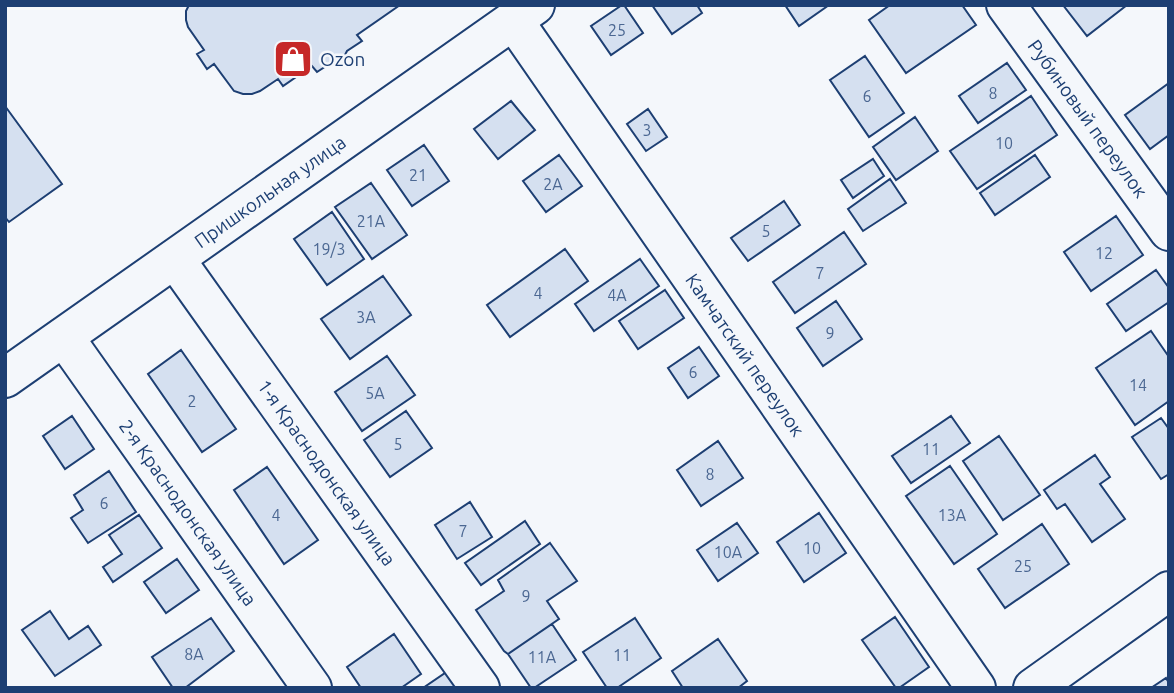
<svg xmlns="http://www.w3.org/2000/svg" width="1174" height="693" viewBox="0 0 1174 693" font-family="Ubuntu,sans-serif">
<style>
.building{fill:#d5e0f0;stroke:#1d3f73;stroke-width:2}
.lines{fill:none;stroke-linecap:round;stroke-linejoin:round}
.minor-casing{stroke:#1d3f73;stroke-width:42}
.minor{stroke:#f4f7fb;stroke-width:38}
.labels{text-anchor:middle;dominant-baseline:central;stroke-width:5;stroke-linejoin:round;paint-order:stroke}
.number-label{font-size:16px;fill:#4b6792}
.poi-label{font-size:19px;fill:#1d3f73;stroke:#f4f7fb;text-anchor:start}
.street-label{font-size:19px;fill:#1d3f73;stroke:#f4f7fb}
</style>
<rect width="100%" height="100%" fill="#f4f7fb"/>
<path class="building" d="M189,5H400L357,35L362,41L347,51L344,57L334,61L317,72L312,66L283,86L278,79L260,91L252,94H243L234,91L214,64L207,69L197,54L204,50L188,27L186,20V11Z
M622,5H624L643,33L611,55L591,26Z
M652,5H697L702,13L672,34Z
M785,5H829L799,26Z
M890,5H962L976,25L906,73L869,20Z
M1063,5H1127L1087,36Z
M865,56L904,113L869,137L830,80Z
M1007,63L1026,90L978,123L959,96Z
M1169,83V135L1150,149L1125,115Z
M1031,96L1057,135L977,189L950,151Z
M511,101L535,130L498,159L474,129Z
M5,106L62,184L9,222L5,217Z
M648,109L667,137L646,151L627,124Z
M915,117L938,151L896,180L873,147Z
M424,145L449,181L412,206L387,170Z
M559,155L582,186L546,212L523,181Z
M1035,155L1050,177L995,215L980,193Z
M873,159L884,176L853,198L841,180Z
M890,179L906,203L863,231L848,209Z
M371,183L407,235L372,259L335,207Z
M784,201L800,225L748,261L731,238Z
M332,212L364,259L327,285L294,239Z
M1116,216L1143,255L1091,291L1064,252Z
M844,232L866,264L795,313L773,282Z
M565,249L588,281L510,337L487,305Z
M640,259L659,286L594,331L575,304Z
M1156,270L1169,288V302L1126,331L1107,304Z
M383,276L411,315L350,359L321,319Z
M665,290L684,318L638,349L619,321Z
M836,301L862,339L823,366L797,328Z
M1151,331L1169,357V401L1135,425L1096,368Z
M699,347L719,376L688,398L668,368Z
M181,350L236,429L202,452L148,374Z
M387,356L415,395L362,431L335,392Z
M406,411L432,448L390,477L364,440Z
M72,416L94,449L65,469L43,436Z
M951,416L970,443L911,483L892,456Z
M1161,418L1169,429V474L1161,479L1132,437Z
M999,436L1040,495L1003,520L963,461Z
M718,441L743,478L701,506L677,470Z
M1095,455L1110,477L1100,484L1125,519L1092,542L1065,504L1057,509L1044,490Z
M950,466L997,534L954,564L906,496Z
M267,467L318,540L284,564L234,490Z
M109,471L136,512L88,543L71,518L83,510L74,495Z
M470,502L492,537L457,559L435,525Z
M819,513L846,553L804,582L777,542Z
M139,515L162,548L113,582L103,567L122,554L109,535Z
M525,521L540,544L481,585L465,563Z
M737,523L758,553L718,581L697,550Z
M1042,524L1069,564L1005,608L978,569Z
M550,543L577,581L547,601L559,619L508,654L504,651L476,610L504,591L498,580Z
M177,559L199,590L166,613L144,582Z
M50,611L69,639L88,626L101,645L55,676L22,630Z
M895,617L929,667L899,688H896L862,640Z
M211,618L234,651L185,688H173L152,657Z
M635,618L661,658L617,688H607L583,652Z
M552,624L576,660L534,688H531L508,654Z
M394,634L421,674L401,688H361L347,667Z
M718,639L747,681L738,688H683L672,671Z
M451,669L464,688H423Z
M1166,678L1169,683V688H1151Z"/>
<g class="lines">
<g class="minor-casing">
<g id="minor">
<path id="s1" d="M1006,5L1169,231"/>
<path id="s2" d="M514,21L976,688"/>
<path id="s3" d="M175,259L480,688"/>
<path id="s4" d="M64,337L312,688"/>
<path id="s5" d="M5,378L535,5"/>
<path d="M1033,688L1169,591"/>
</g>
</g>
<use href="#minor" class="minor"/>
</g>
<defs>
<g id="shop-square" transform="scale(2.0125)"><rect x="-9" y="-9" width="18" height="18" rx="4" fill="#c62828" stroke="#f4f7fb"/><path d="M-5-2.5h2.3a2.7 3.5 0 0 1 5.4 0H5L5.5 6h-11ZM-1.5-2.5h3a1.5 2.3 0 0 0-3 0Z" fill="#fff"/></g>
</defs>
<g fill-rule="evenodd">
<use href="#shop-square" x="293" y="59"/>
</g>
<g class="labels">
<g class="number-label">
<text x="617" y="30">25</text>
<text x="993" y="93">8</text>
<text x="867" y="96">6</text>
<text x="647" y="130">3</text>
<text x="1004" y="143">10</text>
<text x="418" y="175">21</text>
<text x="553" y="184">2А</text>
<text x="371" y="221">21А</text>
<text x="766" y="231">5</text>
<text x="329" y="249">19/3</text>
<text x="1104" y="253">12</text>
<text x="820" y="273">7</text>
<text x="538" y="293">4</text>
<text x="617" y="295">4А</text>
<text x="366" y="317">3А</text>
<text x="830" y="333">9</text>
<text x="693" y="372">6</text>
<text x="1138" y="385">14</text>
<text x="375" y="393">5А</text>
<text x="192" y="401">2</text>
<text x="398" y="444">5</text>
<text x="931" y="449">11</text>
<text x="710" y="474">8</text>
<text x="104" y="503">6</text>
<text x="276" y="515">4</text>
<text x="952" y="515">13А</text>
<text x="463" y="531">7</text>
<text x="812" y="548">10</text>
<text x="728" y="552">10А</text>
<text x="1023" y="566">25</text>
<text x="526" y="596">9</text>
<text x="194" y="654">8А</text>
<text x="622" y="655">11</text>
<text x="542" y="657">11А</text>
</g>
<g class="poi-label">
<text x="320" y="59">Ozon</text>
</g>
<g class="street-label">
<text stroke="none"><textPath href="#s1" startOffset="140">Рубиновый переулок</textPath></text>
<text stroke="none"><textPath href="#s5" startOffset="324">Пришкольная улица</textPath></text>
<text stroke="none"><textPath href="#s2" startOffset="406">Камчатский переулок</textPath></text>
<text stroke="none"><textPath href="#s3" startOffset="262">1-я Краснодонская улица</textPath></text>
<text stroke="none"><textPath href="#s4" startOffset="215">2-я Краснодонская улица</textPath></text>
</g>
</g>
<rect width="1174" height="693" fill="none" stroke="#1d3f73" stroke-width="14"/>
</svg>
